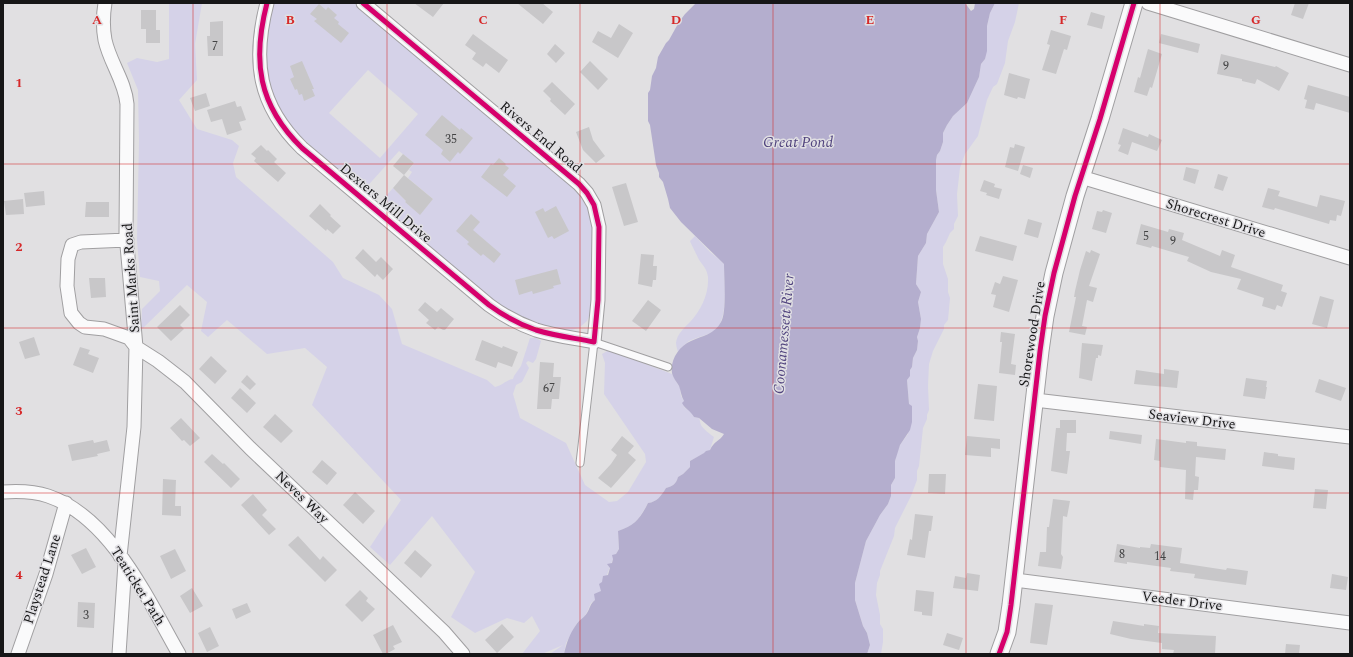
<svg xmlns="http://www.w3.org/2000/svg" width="1353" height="657" viewBox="0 0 1353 657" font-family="Spectral,serif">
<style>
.green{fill:#d5d2e8;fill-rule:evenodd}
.water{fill:#b4aece}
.building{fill:#c8c7c9}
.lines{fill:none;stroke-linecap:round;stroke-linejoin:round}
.service-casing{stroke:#a09fa1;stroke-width:9}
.minor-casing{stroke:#a09fa1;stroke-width:15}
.tertiary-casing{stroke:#a09fa1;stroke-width:19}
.service{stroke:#fafafb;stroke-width:7}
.minor{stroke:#fafafb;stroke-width:13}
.tertiary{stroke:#fafafb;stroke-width:17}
.cycleway-casing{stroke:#e0dfe3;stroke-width:8}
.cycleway{stroke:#d6006c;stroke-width:5}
.grid{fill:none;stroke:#d62828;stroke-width:1;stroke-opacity:0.55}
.labels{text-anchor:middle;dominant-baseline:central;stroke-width:3;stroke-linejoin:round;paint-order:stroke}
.number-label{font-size:12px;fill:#444445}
.street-label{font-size:14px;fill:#161617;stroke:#e0dfe3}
.water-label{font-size:15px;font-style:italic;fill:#51447e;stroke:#e0dfe3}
.grid-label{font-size:13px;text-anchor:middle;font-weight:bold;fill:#d62828;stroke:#e0dfe3;stroke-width:3;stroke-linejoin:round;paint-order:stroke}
</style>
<rect width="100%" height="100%" fill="#e1e0e2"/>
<path class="green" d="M169,3H202L195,44L197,80L179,100L197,129L232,140L239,146L233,163L236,177L333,262L343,278L379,295L392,309L402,344L487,380L495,387C503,385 506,380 513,379L514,376L521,366L530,338H536L541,341L536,359L533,363L528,361L526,363L529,368L522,382L516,385L513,394L520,418L566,443L585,485L609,502L617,501L628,492L646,462L645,454L604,394L605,363L602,354L609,350L672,374L680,388L681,396L684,401V407L692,413L694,417L699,418C700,420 700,423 701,425C702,428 711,435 714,437L710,450L690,461V467L683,474L678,477C676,484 673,486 666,488C661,496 657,502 648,503C639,519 636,525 618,531L619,549L613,559L601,591L595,600L591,603L587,612L583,619L577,623L566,643L564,654H550L563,645L542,654H522L540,631L532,616L524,623L507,618L475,633L451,617L475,572L432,516L390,565L370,547L401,500L312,405L327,367L305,348L267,354L227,320L208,337L201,331L207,302L187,285L141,330L142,309L160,291L159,281L140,277L137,240L139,141L138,90L127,63L137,58L157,62L169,59Z
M273,3H354L577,189L593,214L592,296L590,314L587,321L579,328L568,331L540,325L510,312L490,298L378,205L393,188L406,201L405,202L420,214L433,199L408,178L412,172L409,170L414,163L399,151L363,191L294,131L279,113L270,87L265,63L267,32ZM368,70L418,114L380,158L329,113Z
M995,3H1019L1015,22L1008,41L1005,63L997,84L993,87L987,100L978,136L965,154L960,168L957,194L958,216L954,224V229L950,233L946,242L943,247V264L948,279V292L950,298L948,320L944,325V329L933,351L929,364L928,386L929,410L927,415V419L923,428L919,466L917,471V480L911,496L895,528L894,536L880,571V575L877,583L876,595L880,615V624L883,629V642L881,654H867L870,645L867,633L863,626L855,600V583L866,541L880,515L888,504L891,496V485L895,478V461L897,452L900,445L908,434L909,404L907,380L909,376L910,370L912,367L913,358L917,350L918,341L917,337L920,328L921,319L918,302L921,292L916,284L918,256L926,243L927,234L939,212L936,190V160L937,155L940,151L943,142V133L947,125L953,116L967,103L979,77L981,64L985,59L987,38V26L990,13Z
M695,236L710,252L720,260L724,264C724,280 729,320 715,330C707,336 697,337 689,341C685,344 681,348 678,352C677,349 676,345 676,343C677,334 684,328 690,322C701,310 709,294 708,277C707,268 702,265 698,258C697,255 691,244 690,241Z"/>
<path class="water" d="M696,3H965L971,11L974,9L975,3H995L990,13L987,26V51L985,59L981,64L979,77L967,103L953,116L947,125L943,133V142L940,151L937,155L936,160V190L939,212L927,234L926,243L918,256L916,284L921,292L918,302L921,319L920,328L917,337L918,341L917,350L913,358L912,367L910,370V376L907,380L909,404L912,406V422L910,430L900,445L895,461V478L891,485V496L888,504L880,515L866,541L855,583V600L863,626L867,633L870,645L867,654H564C566,644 570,633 576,625C579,620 584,618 587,613C590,608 590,604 595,600L594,594L601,591L599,584L602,582L603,576L608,575L610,568L607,564L612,563L613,559L612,555L616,554L619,549L618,531C635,525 640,519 648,503C657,502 661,496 666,488C673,486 676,484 678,477L683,474L690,467V461L704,453L706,451L710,450C714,441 720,441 724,434L712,429L699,418L694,417C691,411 685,409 682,403L684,401C681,396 681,391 679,386C677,382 673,378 672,373C670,360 679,346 691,341C702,336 715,334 721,322C727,312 724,277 724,264L681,222L670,208L668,199L663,182L659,177V173L656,165L650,125L648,121V93L650,90L652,76L656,68L658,57L666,43L669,40L679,22L685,14Z"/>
<path class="building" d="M414,3H444L433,17Z
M517,3H542L553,12L543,24Z
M1295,3H1309L1303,19L1291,15Z
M319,4L326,10L328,7L337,15L334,18L339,22L338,24L349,33L341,43L314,21L317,19L310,14Z
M141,10H156V30H160V43H146V29H141Z
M1091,12L1105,16L1102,29L1087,25Z
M223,21V56H208L207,36H210V22Z
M619,24L633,33L618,58L592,42L598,31L611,38Z
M1051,30L1071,36L1067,50L1064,49L1056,74L1042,70L1050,45L1047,44Z
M473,34L508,60L499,73L486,63L483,67L472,59L476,53L465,45Z
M1161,34L1200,44L1198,53L1159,43Z
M555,44L565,53L556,63L547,54Z
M1148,49L1162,54L1152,88L1150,87L1147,96L1134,92L1138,77L1140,78Z
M1221,54L1275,67L1276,66L1289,73L1279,91L1257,79L1255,84L1242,81V79L1217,74Z
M302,61L314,89H312L315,96L304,101L302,94L299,95L297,89L295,90L290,79L294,77L290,66Z
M590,61L608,79L598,90L580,72Z
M1009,73L1030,79L1025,99L1018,97L1017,99L1004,95Z
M552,82L575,104L565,115L550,101L551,99L543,91Z
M1308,85L1350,97V113L1316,103L1314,110L1305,108L1307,100L1304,99Z
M206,93L210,106L195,111L190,98Z
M235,101L237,107L241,106L246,120L239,122L242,130L227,135L222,119L211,122L207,110Z
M442,115L460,130L461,128L473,138L460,154L458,152L450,162L441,154L443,150L425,135Z
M589,127L593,140L605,156L596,163L583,150L576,132Z
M1123,128L1148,137L1149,134L1162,140L1157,151L1132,142L1128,155L1118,151L1121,145L1118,144Z
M1015,144L1025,147L1018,171L1005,167L1010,147L1014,148Z
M261,145L267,151L268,150L277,159L274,162L286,173L278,182L254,161L256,158L251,154Z
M403,154L414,163L404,175L393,166Z
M499,158L506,164L505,165L509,168L503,175L516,186L507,197L481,177L491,164L493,165Z
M1023,165L1033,168L1030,178L1020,174Z
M1186,167L1199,170L1195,184L1183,180Z
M1218,174L1228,177L1223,191L1214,188Z
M404,175L433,199L420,215L405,202L406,201L393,188Z
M984,180L995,184L994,187L1002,189L999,199L986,195L987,193L980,191Z
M626,183L638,222L624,226L612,187Z
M1268,188L1280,191L1278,196L1317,207L1320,195L1345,201L1341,216L1337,215L1336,221L1330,220L1329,224L1275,208L1274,210L1262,207Z
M44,191L45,205L26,207L24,193Z
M23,199L24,214L6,215L4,201Z
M86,202H109V217H85Z
M320,204L331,215L330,216L341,226L333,234L327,229L326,231L309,216Z
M556,206L569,231L554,239L552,236L548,238L535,212L543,208L545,212Z
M1103,210L1112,213L1106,233L1092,229L1097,211L1102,212Z
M471,214L480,222L473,230L501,254L494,263L483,254L481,256L467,244L469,242L456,231Z
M1028,219L1042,223L1038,238L1024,234Z
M1141,224L1168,232L1169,229L1184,233L1182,240L1220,256L1222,250L1235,255L1231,267L1283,285L1281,291L1287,293L1282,307L1277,305L1275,310L1262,306L1264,298L1237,289L1241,279L1211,272L1187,261L1189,257L1152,246L1151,248L1136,244Z
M980,236L1017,246L1013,261L975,251Z
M363,249L376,262L381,257L393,269L383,280L377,274L375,277L355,258Z
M1091,250L1100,254L1089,286L1097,288L1093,302L1087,300L1082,326L1087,327L1085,335L1069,332L1076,297H1074L1075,291L1080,270L1086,251L1090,253Z
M641,254L654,255L653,266H657L656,280H653L652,287L638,284Z
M557,269L561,284L553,286L554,288L533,294L532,291L519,295L515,280Z
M1003,276L1018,280L1009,312L993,307L996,295L991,294L995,282L1000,284Z
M89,278H105L106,297L91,298Z
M1320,296L1334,300L1327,328L1312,324Z
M648,300L661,310L646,331L632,321Z
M425,302L437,312L441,308L454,319L445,330H443L438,327L435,330L426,323L429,320L418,310Z
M180,305L190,315L180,325L184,329L171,341L157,327Z
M1001,332L1015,334L1011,364L1016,365L1015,375L999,373L1002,342H1000Z
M34,337L40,355L25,359L19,342Z
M482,340L502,348L503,346L518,352L512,367L498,362L496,368L475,360Z
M1082,343L1103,345L1101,356L1098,355V358H1096L1092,381L1079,378Z
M80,347L90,350L88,354L99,358L93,373L73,365Z
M211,356L227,371L215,384L199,369Z
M540,362L554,363L553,377H561L559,399H552L551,409H537Z
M1164,369L1179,371L1177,388L1134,384L1136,370L1164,374Z
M247,375L256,384L250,390L241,382Z
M1246,378L1267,381L1266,387H1267L1265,399L1243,396Z
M1319,379L1346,388L1341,401L1315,392Z
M978,384L997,386L994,421L974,419Z
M240,388L256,403L247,413L231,398Z
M275,414L293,431L281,443L263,427Z
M181,418L200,438L190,446L184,440L182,441L170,428Z
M1060,420H1076V433H1067L1066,451H1070L1067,474L1051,471L1056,428H1060Z
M1110,431L1142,435L1141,444L1109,439Z
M622,436L634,446L628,453L636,460L611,488L598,478L611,464L617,455L611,450Z
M967,436L1000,439V449L991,448V457L965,455Z
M1156,439L1186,443V441L1197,442V446L1226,449L1225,460L1196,457L1195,476L1199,477L1198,490H1194L1193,500L1185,499L1186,470L1160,467V461L1154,460Z
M93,440L94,443L107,440L110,451L97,454L98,456L72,461L68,445Z
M1264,452L1278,454V456L1295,458L1294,470L1262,466Z
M212,454L223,464L224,463L240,479L231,488L204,462Z
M322,460L337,473L327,485L312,472Z
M929,474H946L945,494L928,493Z
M163,479L176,480L175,506H181V516L162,515Z
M1315,489L1328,490L1326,509L1313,508Z
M355,492L375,511L363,524L343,505Z
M253,494L267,510L262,515L276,529L269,535L241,505Z
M1053,499L1070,501L1067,517L1063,516L1061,554L1063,557L1061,569L1038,566L1040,552H1046L1047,527H1049Z
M915,514L933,516L931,531H929L925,558L907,555L910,539L912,540Z
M298,536L320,560L323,556L337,570L325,582L288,545Z
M1117,544L1140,548V547L1150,548L1151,544L1182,548L1180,563L1226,570L1227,568L1248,571L1246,585L1194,578L1195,574L1170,571L1171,568L1127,562V564L1114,562Z
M86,548L96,567L82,574L71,555Z
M175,549L186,571L171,579L160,556Z
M415,550L432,565L421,578L404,563Z
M967,573L980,575L978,591L953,588L955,576L966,578Z
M1332,574L1348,577L1346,590L1330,588Z
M192,588L203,606L190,613L180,596Z
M360,590L368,598L366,601L375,609L362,622L345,605Z
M916,590L934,592L932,616L922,615V612L914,611Z
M78,602L95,603L94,628L77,627Z
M247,603L251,612L236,619L232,609Z
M1035,603L1053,605L1047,645L1030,643Z
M1113,621L1144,626V624L1159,626L1158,633L1216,636L1215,654H1173L1174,650L1162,649V643L1131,639L1110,634Z
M502,624L514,637L497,653L485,640Z
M393,625L402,642L393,646L395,649L386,654H383L373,635Z
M210,627L219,646L207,652L198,633Z
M947,633L963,638L959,650L943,645Z
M1286,644L1300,645L1299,654H1285Z"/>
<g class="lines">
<g class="service-casing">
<path id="service" d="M580,463L594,342L668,367"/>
</g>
<g class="minor-casing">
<path id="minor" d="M105,3C103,15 103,29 105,40C110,63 125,81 127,104L126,234L136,347L134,427L120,556
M267,3C252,61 258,105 302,148L489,305C504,316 519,324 536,330C555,336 575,338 594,342L598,300L599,227L594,205L587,193L579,184L363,3
M1148,3L1350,65
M1081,177L1350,258
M127,240L81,242L72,245L68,259L67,286L71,313L79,323L85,327L104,329L129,338L136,347L158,361L185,382L250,448L444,632L463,654
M1035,400L1350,437
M3,492C18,491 33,491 48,496C111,517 148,600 179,654
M1015,580L1350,623
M18,654L46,574L66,503
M119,654L125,563"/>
</g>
<g class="tertiary-casing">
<path id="tertiary" d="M999,654L1007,632L1011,605L1040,351L1045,316L1054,273L1075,196L1100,119L1134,3"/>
</g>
<use href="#service" class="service"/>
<use href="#minor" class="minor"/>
<use href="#tertiary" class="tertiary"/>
<g class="cycleway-casing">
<path id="cycleway" d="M267,3C252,61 258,105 302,148L489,305C504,316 519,324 536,330C555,336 575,338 594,342L598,300L599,227L594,205L587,193L579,184L363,3
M999,654L1007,632L1011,605L1040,351L1045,316L1054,273L1075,196L1100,119L1134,3"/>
</g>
<use href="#cycleway" class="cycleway"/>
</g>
<path class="grid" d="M193,3V654M387,3V654M580,3V654M773,3V654M966,3V654M1160,3V654M3,164H1350M3,328H1350M3,493H1350"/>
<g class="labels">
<g class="number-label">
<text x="215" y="46">7</text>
<text x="1226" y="66">9</text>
<text x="451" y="139">35</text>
<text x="1146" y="236">5</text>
<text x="1173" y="241">9</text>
<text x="549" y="388">67</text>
<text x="1122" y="554">8</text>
<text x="1160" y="556">14</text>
<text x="86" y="615">3</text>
</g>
<g class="street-label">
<text transform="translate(541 137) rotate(40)">Rivers End Road</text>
<text transform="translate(386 203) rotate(40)">Dexters Mill Drive</text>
<text transform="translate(1216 218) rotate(17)">Shorecrest Drive</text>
<text transform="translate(131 278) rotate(-94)">Saint Marks Road</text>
<text transform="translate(1032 334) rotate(-81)">Shorewood Drive</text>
<text transform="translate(1192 419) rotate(7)">Seaview Drive</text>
<text transform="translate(302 497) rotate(44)">Neves Way</text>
<text transform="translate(42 579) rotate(-72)">Playstead Lane</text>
<text transform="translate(138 586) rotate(58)">Teaticket Path</text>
<text transform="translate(1182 601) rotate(7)">Veeder Drive</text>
</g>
<g class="water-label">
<text x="798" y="142">Great Pond</text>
<text transform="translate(784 334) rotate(-85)">Coonamessett River</text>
</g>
</g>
<g class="grid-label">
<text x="97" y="24">A</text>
<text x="290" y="24">B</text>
<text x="483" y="24">C</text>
<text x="676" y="24">D</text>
<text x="870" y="24">E</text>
<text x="1063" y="24">F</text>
<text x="1256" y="24">G</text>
<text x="19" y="87">1</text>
<text x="19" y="251">2</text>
<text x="19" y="415">3</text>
<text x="19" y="579">4</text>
</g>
<rect width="1353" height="657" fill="none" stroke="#161617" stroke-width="8"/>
</svg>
